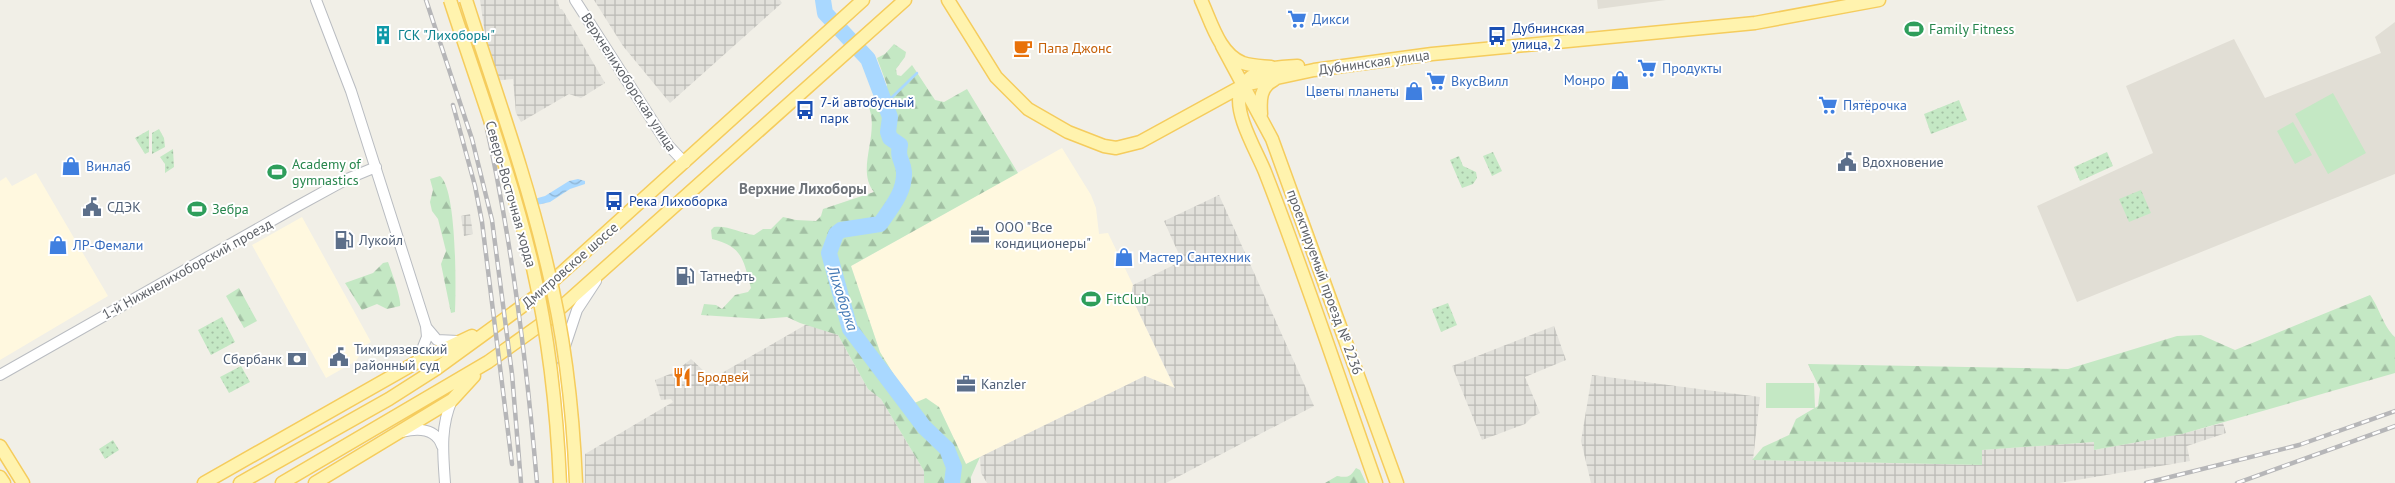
<svg xmlns="http://www.w3.org/2000/svg" width="2395" height="483" viewBox="0 0 2395 483" font-family="'PT Sans',sans-serif">
<style>
.commercial{fill:#fff8df}
.industrial{fill:url(#industrial-grid)}
.education{fill:#e1ded5}
.green{fill:url(#green-dots)}
.forest{fill:url(#forest-firs)}
.pitch{fill:#c4e8c4}
.water{fill:url(#water-waves)}
.lines{fill:none;stroke-linecap:round;stroke-linejoin:round}
.stream{stroke:#a9d8ff;stroke-width:2.5}
.river{stroke:#a9d8ff;stroke-width:16}
.minor-casing{stroke:#b9bcc1;stroke-width:12}
.major-casing{stroke:#f5cc5d;stroke-width:15}
.minor{stroke:#fff;stroke-width:10}
.major{stroke:#fff3ae;stroke-width:12}
.rail-casing{stroke:#b6b6b8;stroke-width:4.5}
.rail{stroke:#fff;stroke-width:2.5;stroke-dasharray:8;stroke-linecap:butt}
.major-bridge-casing{stroke:#f5cc5d;stroke-width:15;stroke-linecap:butt}
.major-bridge{stroke:#fff3ae;stroke-width:12}
.labels{text-anchor:middle;dominant-baseline:central;stroke-width:4;stroke-linejoin:round;paint-order:stroke}
.shop-label{font-size:14px;fill:#366cbe;stroke:#fff;text-anchor:start}
.transit-label{font-size:14px;fill:#164399;stroke:#fff;text-anchor:start}
.leisure-label{font-size:14px;fill:#27864d;stroke:#fff;text-anchor:start}
.culture-label{font-size:14px;fill:#0d838f;stroke:#fff;text-anchor:start}
.food-label{font-size:14px;fill:#c56008;stroke:#fff;text-anchor:start}
.street-label{font-size:14px;fill:#5e6268;stroke:#fff}
.service-label{font-size:14px;fill:#4e5e75;stroke:#fff;text-anchor:start}
.neighbourhood-label{font-size:15px;font-weight:bold;fill:#6f747a;stroke:#fff}
.water-label{font-size:15px;font-style:italic;fill:#4278b5;stroke:#fff}
</style>
<defs>
<pattern id="industrial-grid" width="8" height="8" patternUnits="userSpaceOnUse" patternTransform="scale(1.25)"><rect width="8" height="8" fill="#e2e1db"/><path d="M0 4h8M4 0v8" fill="none" stroke="#babab5"/></pattern>
<pattern id="green-dots" width="8" height="8" patternUnits="userSpaceOnUse" patternTransform="scale(1.25)"><rect width="8" height="8" fill="#c4e8c4"/><path d="M2 2h.1M6 6h.1" fill="none" stroke="#a2bfa3" stroke-width="1.8" stroke-linecap="round"/></pattern>
<pattern id="forest-firs" width="22" height="20" patternUnits="userSpaceOnUse" patternTransform="scale(1.25)"><rect width="22" height="20" fill="#c4e8c4"/><path d="M5 1l3.5 6h-7zM16 11l3.5 6h-7z" fill="#a2bfa3"/></pattern>
<pattern id="water-waves" width="16" height="10" patternUnits="userSpaceOnUse" patternTransform="scale(1.25)"><rect width="16" height="10" fill="#a9d8ff"/><path d="M0 5q4-4 8 0t8 0" fill="none" stroke="#8db3d2"/></pattern>
</defs>
<rect width="100%" height="100%" fill="#f1efe7"/>
<path class="commercial" d="M1062,148L1091,195L1096,208L1099,234L1108,233L1133,285L1131,296L1175,389L1145,376L966,464L939,407L912,404L880,352L851,266Z
M36,173L108,296L0,360V181L6,177L12,186Z
M302,217L371,342L358,350L359,356L356,361L326,378L252,245Z"/>
<path class="industrial" d="M480,0H557L560,9H562L605,83L581,98L569,94L521,122L516,113L513,79L492,81Z
M594,0H780L782,3L670,103L623,46Z
M1219,195L1314,406L1166,483H987L981,473L980,457L1145,376L1175,388L1131,296L1133,285L1182,261L1164,221Z
M470,214L473,234L464,236L461,216Z
M807,324L838,335L868,389L881,399L924,471V483H585V454L673,402L671,399L661,400L655,380L675,372L691,359L707,374L700,382L701,385Z
M1554,326L1566,360L1525,377L1540,413L1532,417L1525,424L1482,440L1452,366Z
M1592,375L1760,397L1753,460L1982,465L1981,450L2095,442L2094,450L2182,434L2223,423L2226,433L2187,446L2190,461L2059,483H1591L1581,441Z"/>
<path class="education" d="M1597,0H1666L1598,9Z
M2395,22V174L2077,302L2037,206L2153,153L2126,86L2234,39L2265,98L2381,53L2375,37Z"/>
<path class="green" d="M1959,100L1967,120L1931,134L1924,114Z
M159,129L164,138L165,147L152,154V133Z
M149,130V152L145,154L135,138Z
M173,149L174,167L165,173V164L160,157Z
M1493,152L1502,171L1492,176L1483,156Z
M2107,152L2113,166L2080,181L2074,167Z
M1459,156L1463,166L1476,172L1477,178L1473,184L1462,188L1450,160Z
M2141,190L2151,213L2129,222L2119,199Z
M1448,303L1457,325L1441,332L1432,309Z
M222,317L235,342L211,355L198,330Z
M241,366L250,382L229,393L220,377Z
M113,440L119,450L105,459L99,449Z"/>
<path class="forest" d="M894,44L906,52L905,57L896,69L897,75L901,76L912,65L935,100L944,102L967,89L1018,173L851,266L880,352L912,404L926,398L939,407L966,464L980,457L971,477V483H924V471L881,399L868,389L838,335L800,323L787,317L762,319L701,315L704,304L716,305L722,309L735,295L748,292L751,288C743,259 743,247 712,239L711,230L714,227C727,225 741,233 754,235L763,229H771L783,217L796,220L816,221L821,216L823,209L874,192C855,169 881,133 868,105L887,91V85L877,58L885,54Z
M440,176C457,189 456,289 455,312L451,313L441,264L446,251L438,219L432,211L430,202L433,190L430,179Z
M388,262C391,270 402,300 400,306L387,309L377,304L362,310L345,283L373,273L383,263Z
M239,288L257,321L244,328L226,296Z
M2370,295C2379,307 2384,328 2395,337V373L2182,434L2094,450V442L1982,450V465L1752,460L1763,447L1789,435L1796,419L1818,406L1820,389L1808,364L2068,369L2177,336L2201,335L2235,350Z
M1356,468L1360,470L1366,483H1325L1337,476C1348,478 1350,477 1356,468Z"/>
<path class="pitch" d="M2333,93L2366,153L2328,174L2295,114Z
M2293,122L2312,155L2295,164L2277,131Z
M1766,383H1814L1815,408H1766Z"/>
<path class="water" d="M578,179L585,181V184L570,189L550,202L528,207L527,201L545,196L569,181Z"/>
<g class="lines">
<path class="stream" d="M885,104L917,73"/>
<path class="river" d="M823,0L825,13L868,59L890,117L888,132L890,138L900,145C897,159 903,160 904,172C905,192 891,208 880,224L841,230L836,234L829,253L850,329L924,427L947,449L954,467L952,483"/>
<g class="minor-casing">
<path id="minor" d="M316,0L351,91L426,326L427,337L417,362
M575,0L668,145L685,163
M426,327L437,340L458,341
M565,346L577,310L596,281
M562,366L569,483
M0,375L296,207L347,179L376,167
M402,432C418,428 436,428 442,446
M445,483C443,454 440,427 452,400"/>
</g>
<g class="major-casing">
<path id="major" d="M948,0L996,77L1028,109L1068,132L1104,146L1116,148L1140,142L1244,85L1314,70L1432,54L1755,23L1879,0
M1201,0C1211,21 1219,54 1243,63C1252,66 1261,66 1271,67
M1222,46L1272,139L1397,483
M1298,66C1277,67 1247,68 1240,93C1234,114 1257,152 1265,172C1305,274 1339,379 1376,483
M1261,114C1260,100 1260,87 1274,80
M0,446L23,483
M0,477L4,483
M204,483L417,362L472,336
M240,483L389,399L436,369L535,297L863,0
M282,483L488,362L547,320L905,0
M315,483L452,400L474,376"/>
</g>
<use href="#minor" class="minor"/>
<use href="#major" class="major"/>
<g class="rail-casing">
<path id="rail" d="M426,0L472,139L492,220L512,374L521,483
M454,0C501,157 523,320 537,483
M453,105L475,186L482,222L512,464
M2146,483L2299,445L2395,411
M2237,483L2395,426"/>
</g>
<use href="#rail" class="rail"/>
<g class="major-bridge-casing">
<path id="major-bridge" d="M450,0C479,89 512,177 533,268C549,339 557,411 560,483
M466,0C494,88 526,175 547,265C565,337 573,410 576,483"/>
</g>
<use href="#major-bridge" class="major-bridge"/>
</g>
<defs>
<g id="supermarket-bare" transform="scale(1.5)"><path d="M-6-5.5h2.5l.6 2H6L4.5 2H-2.5L-4.4-4H-6ZM-1.5 3.2a1.3 1.3 0 1 0 .1 0ZM3 3.2a1.3 1.3 0 1 0 .1 0Z" fill="#3f7fe0" stroke="#fff" stroke-width="2.5" paint-order="stroke"/></g>
<g id="stadium-bare" transform="scale(1.5)"><path d="M0-5a6.5 5 0 1 0 0 10a6.5 5 0 1 0 0-10ZM-3.5-1.8h7v3.6h-7Z" fill="#2e9e5b" stroke="#fff" stroke-width="2.5" paint-order="stroke"/></g>
<g id="building-bare" transform="scale(1.5)"><path d="M-4-6H4V6H1V3H-1V6H-4ZM-2.5-4.3h1.7v1.8h-1.7ZM.8-4.3h1.7v1.8H.8ZM-2.5-1h1.7V.8h-1.7ZM.8-1h1.7V.8H.8Z" fill="#0f9aa8" stroke="#fff" stroke-width="2.5" paint-order="stroke"/></g>
<g id="bus-bare" transform="scale(1.5)"><path d="M-5-6H5V4H4V6H2V4H-2V6H-4V4H-5ZM-3.5-4V0h7V-4ZM-3.5 1.2v1.5H-2V1.2ZM2 1.2v1.5H3.5V1.2Z" fill="#1a4fb4" stroke="#fff" stroke-width="2.5" paint-order="stroke"/></g>
<g id="cafe-bare" transform="scale(1.5)"><path d="M-5.5-4.5H6V0H3Q3 3.5 0 3.5H-2.5Q-5.5 3.5-5.5 0ZM3-3.2v2h1.7v-2ZM-6 4.5H4V6H-6Z" fill="#e8710a" stroke="#fff" stroke-width="2.5" paint-order="stroke"/></g>
<g id="shop-bare" transform="scale(1.5)"><path d="M-5-2.5h2.3a2.7 3.5 0 0 1 5.4 0H5L5.5 6h-11ZM-1.5-2.5h3a1.5 2.3 0 0 0-3 0Z" fill="#3f7fe0" stroke="#fff" stroke-width="2.5" paint-order="stroke"/></g>
<g id="civic-bare" transform="scale(1.5)"><path d="M-.6-6.5H3V-4.5H.6V-3L4-1V1h2V6H-6V1h2V-1L-.6-3ZM-1.2 2.5V6h2.4V2.5Z" fill="#5c6f8a" stroke="#fff" stroke-width="2.5" paint-order="stroke"/></g>
<g id="office-bare" transform="scale(1.5)"><path d="M-6-3h4V-5.5h4V-3h4V5H-6ZM-1-4.5V-3h2v-1.5ZM-6 0V1H6V0Z" fill="#5c6f8a" stroke="#fff" stroke-width="2.5" paint-order="stroke"/></g>
<g id="fuel-bare" transform="scale(1.5)"><path d="M-5.5-6h7V0h2V4h1.3V-2.5L3-4.5l.8-.8L6-3V5H2.5V1h-1V6h-7ZM-4.2-4.7v3.2H.2V-4.7Z" fill="#5c6f8a" stroke="#fff" stroke-width="2.5" paint-order="stroke"/></g>
<g id="bank-bare" transform="scale(1.5)"><path d="M-6-4H6V4H-6ZM0-2.3a2.3 2.3 0 1 0 0 4.6a2.3 2.3 0 1 0 0-4.6Z" fill="#5c6f8a" stroke="#fff" stroke-width="2.5" paint-order="stroke"/></g>
<g id="restaurant-bare" transform="scale(1.5)"><path d="M-5-6h1v4h1v-4h1v4h1v-4h1v5L-1.5 .5V6h-2V.5L-5-1ZM5-6V6H3V1.5H1.5Q1.5-4 5-6Z" fill="#e8710a" stroke="#fff" stroke-width="2.5" paint-order="stroke"/></g>
</defs>
<g fill-rule="evenodd">
<use href="#supermarket-bare" x="1297" y="19"/>
<use href="#stadium-bare" x="1914" y="29"/>
<use href="#building-bare" x="383" y="35"/>
<use href="#bus-bare" x="1497" y="36"/>
<use href="#cafe-bare" x="1023" y="48"/>
<use href="#supermarket-bare" x="1647" y="68"/>
<use href="#shop-bare" x="1620" y="80"/>
<use href="#supermarket-bare" x="1436" y="81"/>
<use href="#shop-bare" x="1414" y="91"/>
<use href="#supermarket-bare" x="1828" y="105"/>
<use href="#bus-bare" x="805" y="110"/>
<use href="#civic-bare" x="1847" y="162"/>
<use href="#shop-bare" x="71" y="166"/>
<use href="#stadium-bare" x="277" y="172"/>
<use href="#bus-bare" x="614" y="201"/>
<use href="#civic-bare" x="92" y="207"/>
<use href="#stadium-bare" x="197" y="209"/>
<use href="#office-bare" x="980" y="235"/>
<use href="#fuel-bare" x="344" y="240"/>
<use href="#shop-bare" x="58" y="245"/>
<use href="#shop-bare" x="1124" y="257"/>
<use href="#fuel-bare" x="685" y="276"/>
<use href="#stadium-bare" x="1091" y="299"/>
<use href="#civic-bare" x="339" y="357"/>
<use href="#bank-bare" x="297" y="359"/>
<use href="#restaurant-bare" x="682" y="377"/>
<use href="#office-bare" x="966" y="384"/>
</g>
<g class="labels">
<g class="shop-label">
<text x="1312" y="19">Дикси</text>
<text x="1662" y="68">Продукты</text>
<text x="1605" y="80" text-anchor="end">Монро</text>
<text x="1451" y="81">ВкусВилл</text>
<text x="1399" y="91" text-anchor="end">Цветы планеты</text>
<text x="1843" y="105">Пятёрочка</text>
<text x="86" y="166">Винлаб</text>
<text x="73" y="245">ЛР-Фемали</text>
<text x="1139" y="257">Мастер Сантехник</text>
</g>
<g class="transit-label">
<text x="1512" y="28">Дубнинская<tspan x="1512" dy="16">улица, 2</tspan></text>
<text x="820" y="102">7-й автобусный<tspan x="820" dy="16">парк</tspan></text>
<text x="629" y="201">Река Лихоборка</text>
</g>
<g class="leisure-label">
<text x="1929" y="29">Family Fitness</text>
<text x="292" y="164">Academy of<tspan x="292" dy="16">gymnastics</tspan></text>
<text x="212" y="209">Зебра</text>
<text x="1106" y="299">FitClub</text>
</g>
<g class="culture-label">
<text x="398" y="35">ГСК "Лихоборы"</text>
</g>
<g class="food-label">
<text x="1038" y="48">Папа Джонс</text>
<text x="697" y="377">Бродвей</text>
</g>
<g class="street-label">
<text transform="translate(1374 62) rotate(-8)">Дубнинская улица</text>
<text transform="translate(629 82) rotate(57)">Верхнелихоборская улица</text>
<text transform="translate(511 194) rotate(74)">Северо-Восточная хорда</text>
<text transform="translate(570 265) rotate(-41)">Дмитровское шоссе</text>
<text transform="translate(187 269) rotate(-29)">1-й Нижнелихоборский проезд</text>
<text transform="translate(1325 282) rotate(70)">проектируемый проезд № 2236</text>
</g>
<g class="service-label">
<text x="1862" y="162">Вдохновение</text>
<text x="107" y="207">СДЭК</text>
<text x="995" y="227">ООО "Все<tspan x="995" dy="16">кондиционеры"</tspan></text>
<text x="359" y="240">Лукойл</text>
<text x="700" y="276">Татнефть</text>
<text x="354" y="349">Тимирязевский<tspan x="354" dy="16">районный суд</tspan></text>
<text x="282" y="359" text-anchor="end">Сбербанк</text>
<text x="981" y="384">Kanzler</text>
</g>
<g class="neighbourhood-label">
<text x="803" y="188">Верхние Лихоборы</text>
</g>
<g class="water-label">
<text transform="translate(843 298) rotate(72)">Лихоборка</text>
</g>
</g>
</svg>
